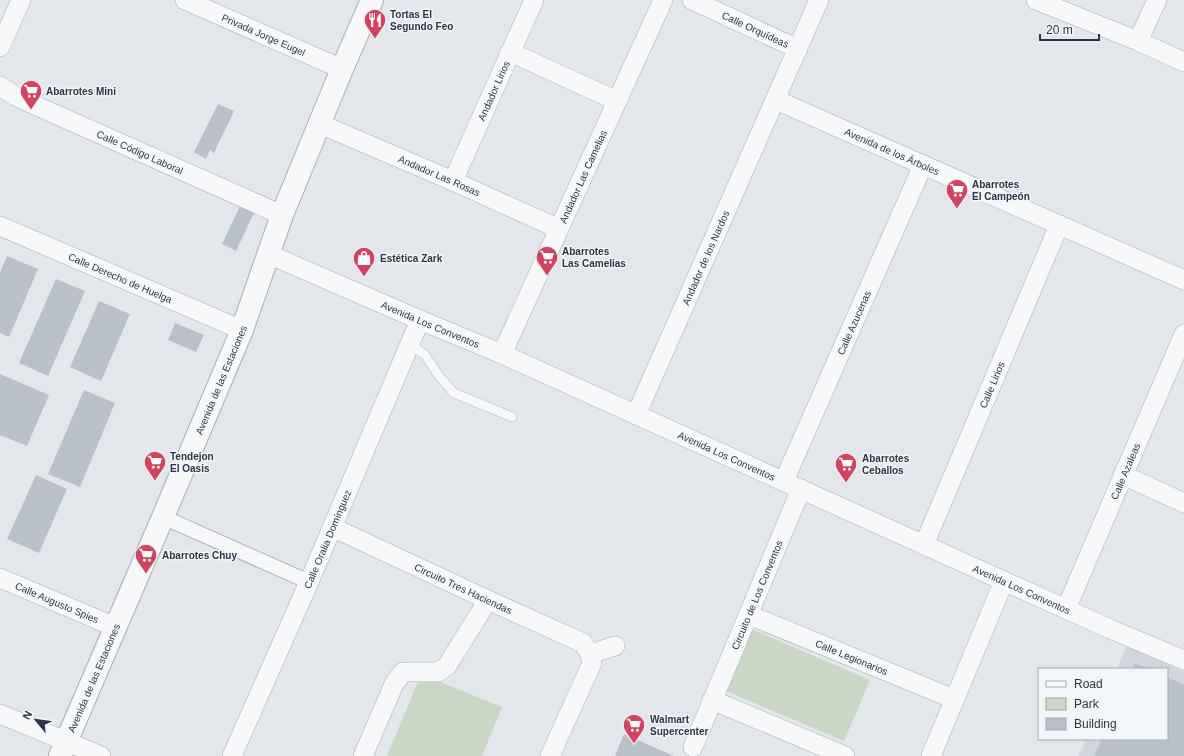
<svg xmlns="http://www.w3.org/2000/svg" width="1184" height="756" viewBox="0 0 1184 756" font-family="Arial,sans-serif">
<style>
.built{fill:#d1d6de}
.green{fill:#c9d7c4}
.building{fill:#bac0ca}
.lines{fill:none;stroke-linecap:round;stroke-linejoin:round}
.service-casing{stroke:#a7aeb7;stroke-width:10}
.pedestrian-casing{stroke:#a7aeb7;stroke-width:16}
.minor-casing{stroke:#a7aeb7;stroke-width:20}
.tertiary-casing{stroke:#a7aeb7;stroke-width:24}
.service{stroke:#f6f8fa;stroke-width:9}
.pedestrian{stroke:#f6f8fa;stroke-width:14}
.minor{stroke:#f6f8fa;stroke-width:19}
.tertiary{stroke:#f6f8fa;stroke-width:22}
.labels{text-anchor:middle;dominant-baseline:central;stroke-width:3;stroke-linejoin:round;paint-order:stroke}
.poi-label{font-size:10px;font-weight:bold;fill:#293546;stroke:#f3f6f9;text-anchor:start}
.street-label{font-size:10px;fill:#293546;stroke:#f3f6f9}
</style>
<rect width="100%" height="100%" fill="#e3e7ec"/>
<path class="built" d="M1127,646L1184,672V756H1078L1086,739H1167V669H1117Z"/>
<path class="green" d="M751,629L870,680L844,741L724,690Z
M421,674L502,707L482,756H387Z"/>
<path class="building" d="M218,104L234,111L214,153L210,150L206,159L194,152Z
M240,206L254,213L236,251L222,244Z
M7,256L38,269L9,337L0,333V272Z
M56,279L85,291L48,376L19,363Z
M99,301L130,314L101,381L70,367Z
M175,323L204,335L196,352L168,340Z
M0,374L49,395L27,446L0,435Z
M84,390L115,403L80,487L48,474Z
M36,475L67,489L39,553L7,539Z
M1135,663L1149,669H1133Z
M1167,677L1184,685V756H1094L1102,739H1167Z
M624,734L674,756H615Z"/>
<g class="lines">
<g class="service-casing">
<path id="service" d="M410,344L425,355L439,376L454,393L512,417"/>
</g>
<g class="pedestrian-casing">
<path id="pedestrian" d="M163,517L309,582"/>
</g>
<g class="minor-casing">
<g id="minor">
<path id="s1" d="M185,0L342,69"/>
<path id="s2" d="M692,0L798,49"/>
<path d="M1036,0L1138,41L1184,62"/>
<path d="M1138,41L1157,0"/>
<path d="M0,47L21,0"/>
<path d="M510,52L617,101"/>
<path id="s3" d="M0,86L15,96L30,103L282,215"/>
<path id="s4" d="M776,100L1184,280"/>
<path id="s5" d="M320,124L453,181L559,229"/>
<path id="s6" d="M453,181L534,0"/>
<path id="s7" d="M0,226L242,330"/>
<path id="s8" d="M268,254L420,320L502,354L1110,629L1184,660"/>
<path id="s9" d="M502,354L663,0"/>
<path id="s10" d="M636,415L819,0"/>
<path d="M1123,475L1184,503"/>
<path id="s11" d="M784,481L923,165"/>
<path id="s12" d="M332,527L488,600L583,643L590,654L592,663L550,756"/>
<path id="s13" d="M924,545L1059,225"/>
<path id="s14" d="M0,578L115,627"/>
<path id="s15" d="M1066,609L1184,334"/>
<path id="s16" d="M749,615L954,699"/>
<path d="M590,654L615,646"/>
<path d="M712,700L845,756"/>
<path d="M0,714L101,756"/>
<path id="s17" d="M693,747L801,489"/>
<path id="s18" d="M232,756L309,582L420,320"/>
<path d="M363,756L394,684L403,672H438L447,666L488,600"/>
<path d="M931,756L1004,581"/>
</g>
</g>
<g class="tertiary-casing">
<g id="tertiary">
<path id="s19" d="M60,756L163,517L242,330L282,215L342,69L372,0"/>
</g>
</g>
<use href="#service" class="service"/>
<use href="#pedestrian" class="pedestrian"/>
<use href="#minor" class="minor"/>
<use href="#tertiary" class="tertiary"/>
</g>
<defs>
<g id="restaurant-pin" transform="scale(1.15)"><path d="M0 17L-7.5 6A9.5 9.5 0 1 1 7.5 6Z" fill="#d8415e" stroke="#f3f6f9"/><path d="M-5-6h1v4h1v-4h1v4h1v-4h1v5L-1.5 .5V6h-2V.5L-5-1ZM5-6V6H3V1.5H1.5Q1.5-4 5-6Z" fill="#fff"/></g>
<g id="supermarket-pin" transform="scale(1.15)"><path d="M0 17L-7.5 6A9.5 9.5 0 1 1 7.5 6Z" fill="#d8415e" stroke="#f3f6f9"/><path d="M-6-5.5h2.5l.6 2H6L4.5 2H-2.5L-4.4-4H-6ZM-1.5 3.2a1.3 1.3 0 1 0 .1 0ZM3 3.2a1.3 1.3 0 1 0 .1 0Z" fill="#fff"/></g>
<g id="shop-pin" transform="scale(1.15)"><path d="M0 17L-7.5 6A9.5 9.5 0 1 1 7.5 6Z" fill="#d8415e" stroke="#f3f6f9"/><path d="M-5-2.5h2.3a2.7 3.5 0 0 1 5.4 0H5L5.5 6h-11ZM-1.5-2.5h3a1.5 2.3 0 0 0-3 0Z" fill="#fff"/></g>
</defs>
<g fill-rule="evenodd">
<use href="#restaurant-pin" x="375" y="20"/>
<use href="#supermarket-pin" x="31" y="91"/>
<use href="#supermarket-pin" x="957" y="190"/>
<use href="#supermarket-pin" x="547" y="257"/>
<use href="#shop-pin" x="364" y="258"/>
<use href="#supermarket-pin" x="155" y="462"/>
<use href="#supermarket-pin" x="846" y="464"/>
<use href="#supermarket-pin" x="146" y="555"/>
<use href="#supermarket-pin" x="634" y="725"/>
</g>
<g class="labels">
<g class="poi-label">
<text x="390" y="14">Tortas El<tspan x="390" dy="12">Segundo Feo</tspan></text>
<text x="46" y="91">Abarrotes Mini</text>
<text x="972" y="184">Abarrotes<tspan x="972" dy="12">El Campeón</tspan></text>
<text x="562" y="251">Abarrotes<tspan x="562" dy="12">Las Camelias</tspan></text>
<text x="380" y="258">Estética Zark</text>
<text x="170" y="456">Tendejon<tspan x="170" dy="12">El Oasis</tspan></text>
<text x="862" y="458">Abarrotes<tspan x="862" dy="12">Ceballos</tspan></text>
<text x="162" y="555">Abarrotes Chuy</text>
<text x="650" y="719">Walmart<tspan x="650" dy="12">Supercenter</tspan></text>
</g>
<g class="street-label">
<text stroke="none"><textPath href="#s2" startOffset="70">Calle Orquídeas</textPath></text>
<text stroke="none"><textPath href="#s1" startOffset="86">Privada Jorge Eugel</textPath></text>
<text stroke="none"><textPath href="#s6" startOffset="99">Andador Lirios</textPath></text>
<text stroke="none"><textPath href="#s4" startOffset="127">Avenida de los Árboles</textPath></text>
<text stroke="none"><textPath href="#s3" startOffset="155">Calle Código Laboral</textPath></text>
<text stroke="none"><textPath href="#s5" startOffset="130">Andador Las Rosas</textPath></text>
<text stroke="none"><textPath href="#s9" startOffset="195">Andador Las Camelias</textPath></text>
<text stroke="none"><textPath href="#s10" startOffset="172">Andador de los Nardos</textPath></text>
<text stroke="none"><textPath href="#s7" startOffset="131">Calle Derecho de Huelga</textPath></text>
<text stroke="none"><textPath href="#s11" startOffset="173">Calle Azucenas</textPath></text>
<text stroke="none"><textPath href="#s8" startOffset="177">Avenida Los Conventos</textPath></text>
<text stroke="none"><textPath href="#s19" startOffset="409">Avenida de las Estaciones</textPath></text>
<text stroke="none"><textPath href="#s13" startOffset="174">Calle Lirios</textPath></text>
<text stroke="none"><textPath href="#s8" startOffset="501">Avenida Los Conventos</textPath></text>
<text stroke="none"><textPath href="#s15" startOffset="150">Calle Azaleas</textPath></text>
<text stroke="none"><textPath href="#s18" startOffset="237">Calle Oralia Domínguez</textPath></text>
<text stroke="none"><textPath href="#s12" startOffset="145">Circuito Tres Haciendas</textPath></text>
<text stroke="none"><textPath href="#s8" startOffset="825">Avenida Los Conventos</textPath></text>
<text stroke="none"><textPath href="#s17" startOffset="165">Circuito de Los Conventos</textPath></text>
<text stroke="none"><textPath href="#s14" startOffset="62">Calle Augusto Spies</textPath></text>
<text stroke="none"><textPath href="#s16" startOffset="111">Calle Legionarios</textPath></text>
<text stroke="none"><textPath href="#s19" startOffset="85">Avenida de las Estaciones</textPath></text>
</g>
</g>
<rect x="1038" y="668" width="130" height="72" fill="#f3f6f9" stroke="#a2a9b1"/>
<rect x="1046" y="681" width="20" height="6" fill="#f6f8fa" stroke="#a2a9b1"/>
<text x="1074" y="688" font-size="12" fill="#293546">Road</text>
<rect x="1046" y="698" width="20" height="12" fill="#c9d7c4" stroke="#a2a9b1"/>
<text x="1074" y="708" font-size="12" fill="#293546">Park</text>
<rect x="1046" y="718" width="20" height="12" fill="#bac0ca" stroke="#a2a9b1"/>
<text x="1074" y="728" font-size="12" fill="#293546">Building</text>
<g transform="translate(36 720) rotate(299)" stroke="#f3f6f9" stroke-width="3" paint-order="stroke">
<path d="M0-3L7 15L0 10L-7 15Z" fill="#293546"/>
<text y="-6" font-size="11" font-weight="bold" text-anchor="middle" fill="#293546">N</text>
</g>
<path d="M1040 34v6h59v-6" fill="none" stroke="#293546" stroke-width="2"/>
<text x="1046" y="34" font-size="12" fill="#293546" stroke="#f3f6f9" stroke-width="3" paint-order="stroke">20 m</text>
</svg>
